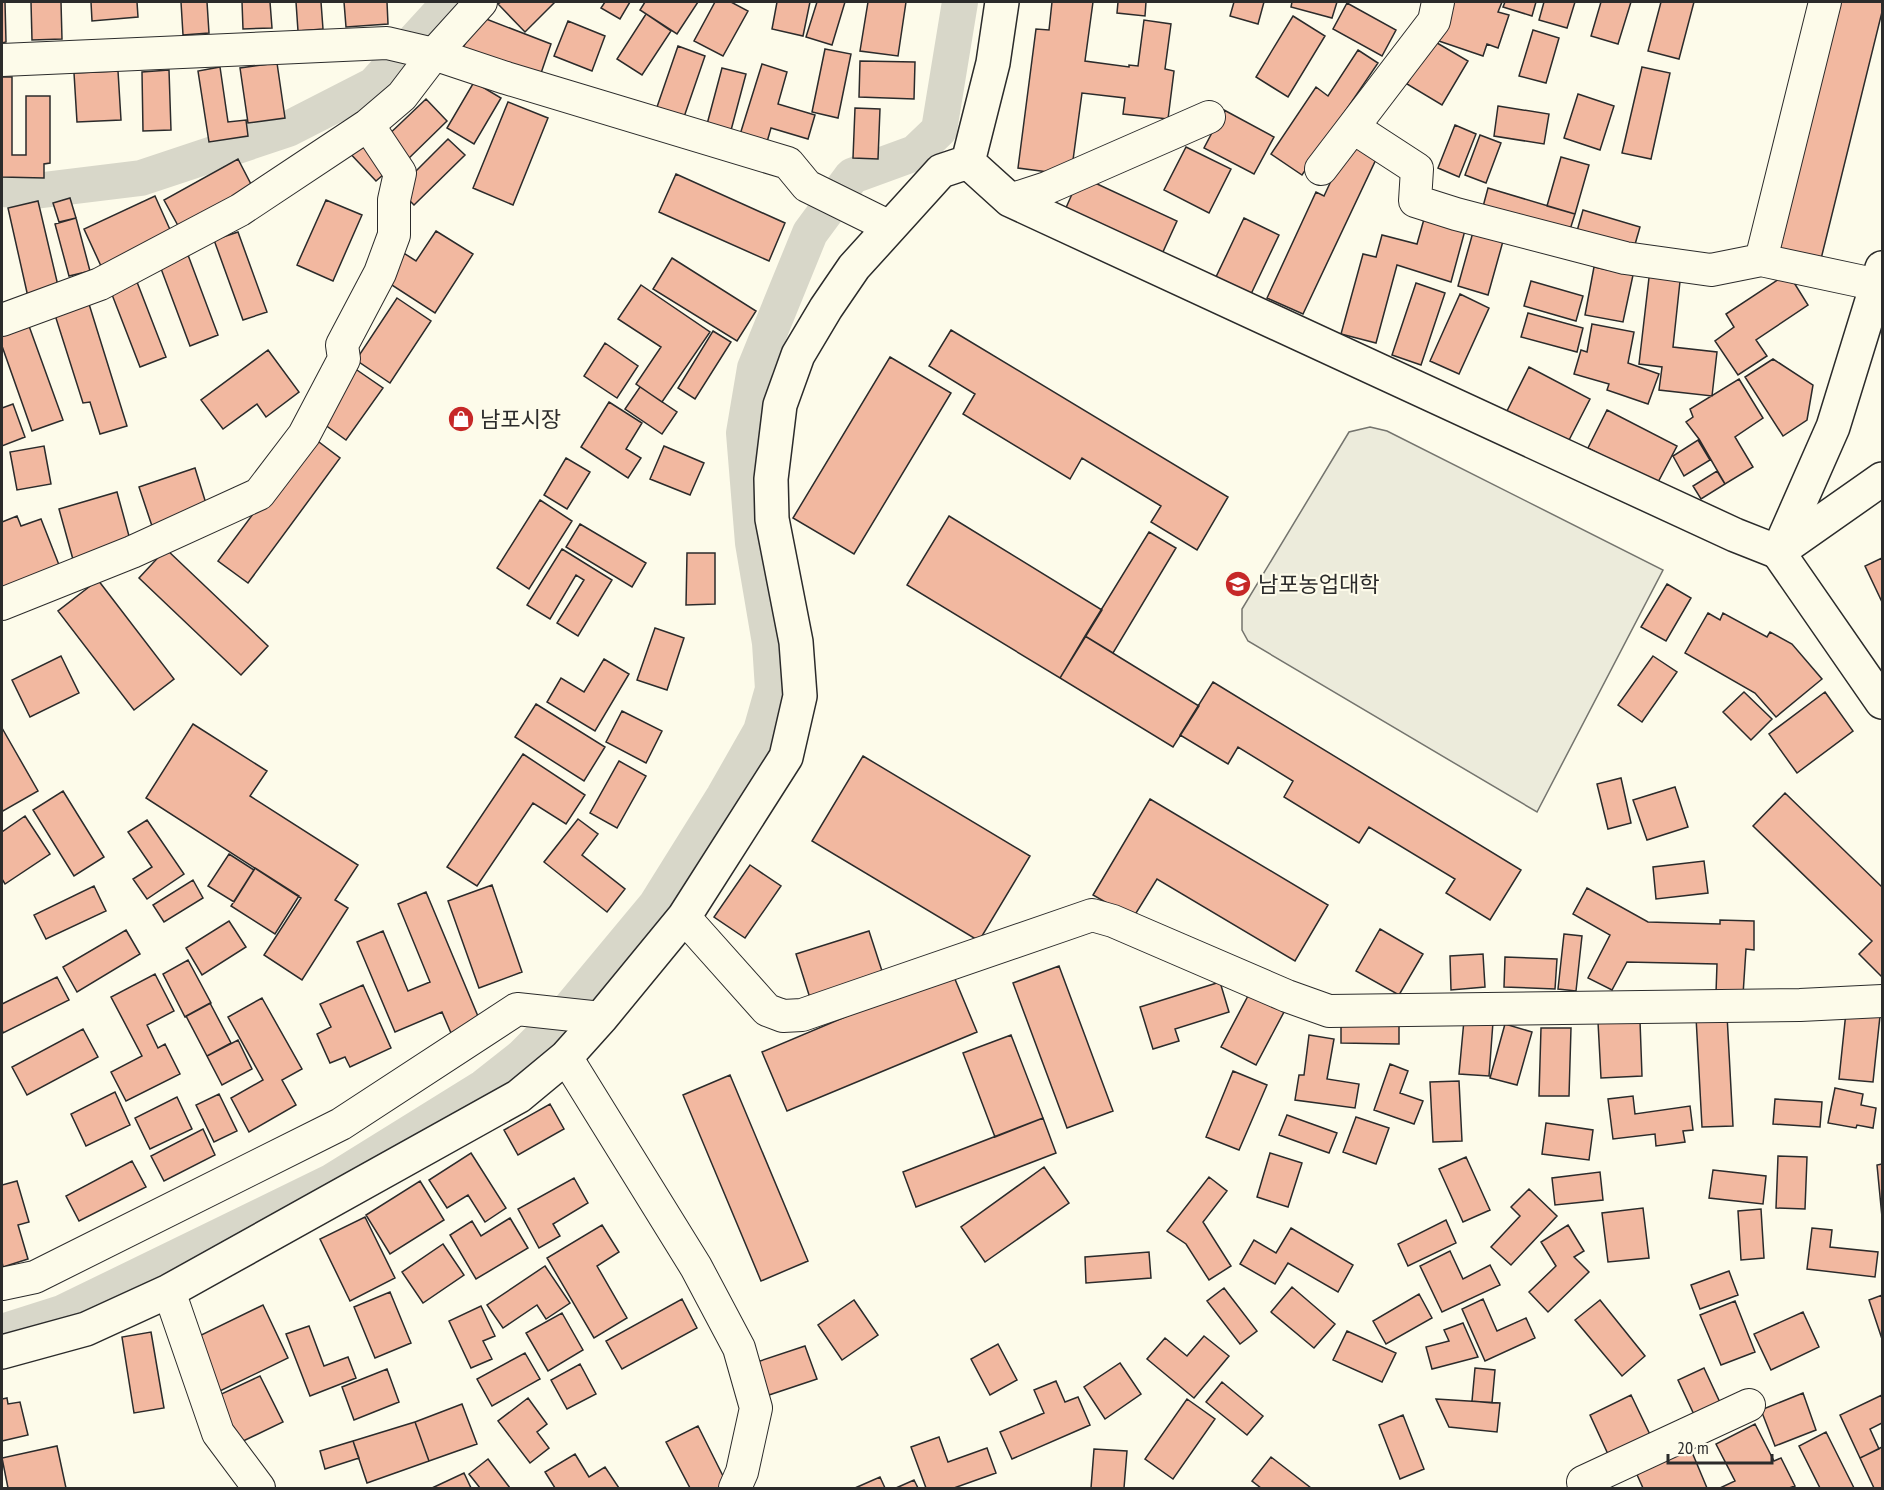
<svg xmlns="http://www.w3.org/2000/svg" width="1884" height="1490" viewBox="0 0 1884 1490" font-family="'PT Sans Narrow','Noto Sans KR',sans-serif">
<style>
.green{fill:#ecebdb;stroke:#74746e;stroke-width:1.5}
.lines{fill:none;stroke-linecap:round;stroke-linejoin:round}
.canal{stroke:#d8d7c9;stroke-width:36}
.building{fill:#f2b8a0;stroke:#2b2b2b;stroke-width:1.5}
.minor-casing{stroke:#2b2b2b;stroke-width:34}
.tertiary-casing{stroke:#2b2b2b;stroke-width:36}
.secondary-casing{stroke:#2b2b2b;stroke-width:36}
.minor{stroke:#fdfbea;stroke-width:32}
.tertiary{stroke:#fdfbea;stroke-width:33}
.secondary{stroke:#fdfbea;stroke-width:33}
.labels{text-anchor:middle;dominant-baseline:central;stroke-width:4.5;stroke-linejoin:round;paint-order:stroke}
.poi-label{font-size:22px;fill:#2b2b2b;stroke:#fdfbea;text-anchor:start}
</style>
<rect width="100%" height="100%" fill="#fdfbea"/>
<path class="green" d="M1370,427L1387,431L1663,570L1537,812L1248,641L1242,630V609L1349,432Z"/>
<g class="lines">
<path class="canal" d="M2,189L35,191L141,178L288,129L374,85L450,2
M2,1332L62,1313L331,1182L484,1087L522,1057L567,1012L656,905L724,796L761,731L773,689L770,643L753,543L744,433L755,368L810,233L852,176L915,153L939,130L960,2"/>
</g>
<path class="building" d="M2,2H5L6,42L2,43Z
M31,2H61L62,39L32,40Z
M91,2H137L138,17L92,21Z
M181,2H207L209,33L183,35Z
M242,2H270L272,28L243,29Z
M296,2H321L323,29L298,31Z
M344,2H387L388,24L346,27Z
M501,2H555L525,32L498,4Z
M605,2H630L620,19L601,8Z
M645,2H698L677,34L640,10Z
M715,2H731L748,11L723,56L694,41Z
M777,2H810L803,36L772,29Z
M817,2H845L832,45L806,37Z
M868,2H906L898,56L860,51Z
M1052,2H1093L1085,61L1129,67V65L1138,66L1144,20L1171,24L1165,69L1174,71L1168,119L1123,114L1125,98L1082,93L1071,175L1018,168L1036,29L1049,30Z
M1118,2H1146L1145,16L1117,13Z
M1234,2H1264L1258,24L1230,16Z
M1292,2H1337L1332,18L1291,7Z
M1447,2H1502L1498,12L1509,15L1498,48L1487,44L1483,56L1433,39Z
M1505,2H1536L1532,16L1503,7Z
M1544,2H1575L1567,28L1539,20Z
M1601,2H1631L1618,44L1591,36Z
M1661,2H1694L1679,59L1648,51Z
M1836,2H1882V12L1821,259L1775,248Z
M1347,3L1396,30L1382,56L1333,29Z
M646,14L671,31L642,75L617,59Z
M1293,16L1325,36L1288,97L1256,77Z
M481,17L551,44L539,79L459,54Z
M568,21L605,36L592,71L554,56Z
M1533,30L1559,38L1546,83L1519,76Z
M1432,40L1468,61L1442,105L1407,84Z
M678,46L705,56L684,117L657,107Z
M825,49L851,54L838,118L812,112Z
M1358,50L1378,63L1302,175L1271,154L1316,87L1328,96Z
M860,61L915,62L914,99L859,97Z
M277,63L285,118L248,123L240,68Z
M762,64L787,72L778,104L815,115L808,139L771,128L765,149L738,141Z
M220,67L228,122L246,120L248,136L209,142L198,71Z
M1642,67L1670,73L1651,159L1622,153Z
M722,68L746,74L730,134L706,128Z
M169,70L171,130L143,131L142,72Z
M118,71L121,120L77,122L74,73Z
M2,77H12V155H26V96H50V163L44,164V178L2,177Z
M474,82L501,98L474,144L447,128Z
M1578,94L1614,106L1600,150L1564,138Z
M426,99L447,121L404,163L383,140Z
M508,102L548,118L513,205L473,188Z
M1498,106L1549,114L1544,144L1494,136Z
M855,108L880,109L878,159L853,158Z
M1224,110L1274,137L1254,174L1204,148Z
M1455,125L1476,134L1459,177L1438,168Z
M361,134L392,167L376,181L346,149Z
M1480,135L1501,143L1486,183L1465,175Z
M448,139L465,155L414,205L398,189Z
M1350,140L1379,153L1303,314L1267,298L1316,192L1324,196Z
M1186,147L1231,169L1209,213L1164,190Z
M1561,157L1589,165L1575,214L1547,206Z
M238,159L254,190L181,231L164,200Z
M676,174L785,223L769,261L659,212Z
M1080,176L1177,221L1162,254L1065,210Z
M1488,188L1575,214L1567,239L1481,214Z
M155,196L172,234L101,266L84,229Z
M70,198L76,218L59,222L53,203Z
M326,200L362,215L333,281L297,265Z
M38,201L59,290L28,297L8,208Z
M1583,210L1640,227L1632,255L1575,238Z
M1426,212L1467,223L1451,282L1397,265L1376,343L1341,334L1363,254L1376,257L1382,235L1417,244Z
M76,218L90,271L69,276L55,224Z
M1244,218L1279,235L1251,294L1216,277Z
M1475,225L1505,234L1488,295L1458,286Z
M436,231L473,254L435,313L381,278L399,250L416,261Z
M238,232L267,312L243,320L214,240Z
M188,255L218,335L190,346L160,266Z
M672,258L756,311L737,341L653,289Z
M1594,267L1633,275L1623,322L1585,315Z
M1650,269L1681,272L1673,347L1717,352L1712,396L1659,390L1662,367L1639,364Z
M1788,273L1808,305L1756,340L1767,356L1738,375L1715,341L1734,327L1726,314Z
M1531,281L1583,296L1576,321L1524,306Z
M137,282L166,357L140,367L111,292Z
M1416,283L1445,293L1421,365L1392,355Z
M641,285L710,332L662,402L636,384L661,347L618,319Z
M1460,294L1489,308L1459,374L1430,361Z
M397,298L431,321L390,383L356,360Z
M89,304L127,426L100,434L90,402L83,403L55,315Z
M1528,313L1583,328L1577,352L1521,337Z
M1592,324L1634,332L1628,363L1659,374L1648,404L1607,390L1609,384L1574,374L1581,350L1587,352Z
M29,326L63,420L32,431L2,346V336Z
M951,330L1228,497L1197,550L1151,522L1161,506L1082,458L1070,479L963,414L975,394L929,366Z
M713,331L731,342L695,399L678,388Z
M605,343L638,366L617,398L584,376Z
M268,350L299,392L266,417L257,404L223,429L201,400Z
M890,357L951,393L854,554L793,518Z
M1773,359L1813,385L1807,420L1783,436L1745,377Z
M1529,367L1590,399L1568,442L1507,411Z
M354,368L383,388L346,440L317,419Z
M1739,379L1763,418L1735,437L1753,467L1725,484L1699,439L1686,422L1693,417L1690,409Z
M640,387L677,412L662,434L625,409Z
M609,402L642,423L626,449L641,458L628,478L581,447Z
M13,404L25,437L2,446V408Z
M1607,410L1677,446L1657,484L1588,448Z
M311,436L340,458L248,583L218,561Z
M1698,440L1710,460L1684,476L1673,456Z
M44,446L51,484L17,490L10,452Z
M664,446L704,463L690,495L650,479Z
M566,458L590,472L567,509L544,495Z
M195,468L208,510L153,529L139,487Z
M1717,471L1725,484L1701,499L1693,486Z
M117,492L132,547L74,563L59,509Z
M540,500L572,521L529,589L497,568Z
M17,516L21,526L41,519L61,570L2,594V522Z
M949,516L1102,610L1060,678L907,585Z
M580,524L646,563L632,587L566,547Z
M1149,532L1176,548L1113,653L1085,636Z
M166,549L268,646L241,675L139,578Z
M562,549L612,580L578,636L557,623L584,580L576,575L550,619L527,605Z
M687,553H715V604L686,605Z
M1882,558V602L1865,566Z
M98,580L174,679L134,710L58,611Z
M1667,584L1691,598L1666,641L1641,627Z
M1708,613L1720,620L1723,613L1767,637L1770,632L1792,644L1822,679L1776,717L1755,693L1685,653Z
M655,628L684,638L667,690L637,680Z
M1085,636L1199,706L1173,747L1060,678Z
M61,656L79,693L30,717L12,680Z
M1653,656L1677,672L1642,722L1618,705Z
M604,659L629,674L595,731L547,702L561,678L584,692Z
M1213,682L1521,870L1490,920L1446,893L1455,879L1369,827L1359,843L1284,797L1293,781L1238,747L1228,764L1180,735Z
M1744,692L1772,719L1751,740L1723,712Z
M1825,692L1853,731L1797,773L1769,734Z
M536,704L605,747L584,781L515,737Z
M622,711L662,731L646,763L606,742Z
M193,724L267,771L250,796L358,865L335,900L348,908L302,980L264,955L301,898L146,798Z
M2,728L38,791L3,811L2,809Z
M523,754L585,795L566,824L533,803L477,886L447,867Z
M863,756L1030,856L979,941L812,841Z
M619,761L646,776L617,828L590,813Z
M1621,778L1631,823L1608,829L1597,784Z
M1675,787L1688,827L1647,840L1633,800Z
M63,791L104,857L74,876L33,810Z
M1785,793L1882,887V977L1859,954L1872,941L1753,826Z
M1150,799L1328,905L1295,961L1157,879L1133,918L1093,895Z
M25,816L50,854L5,884L2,879V832Z
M578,819L598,834L582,855L625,889L607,912L544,862Z
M147,820L184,874L147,899L133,879L152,867L128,832Z
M229,854L254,870L234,902L208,886Z
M1704,861L1708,893L1656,899L1653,867Z
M750,865L781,886L745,938L714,917Z
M255,868L299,896L275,934L231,906Z
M193,880L203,898L164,922L153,905Z
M492,885L522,972L479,988L448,901Z
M94,886L106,911L46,939L34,915Z
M1587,888L1648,922L1720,924V920L1754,921V950L1746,949L1743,995L1716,993L1717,964L1627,962L1612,990L1588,978L1610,935L1573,914Z
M426,892L480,1021L451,1033L442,1012L395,1032L357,942L383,931L408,991L430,982L398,904Z
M229,921L246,947L202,975L186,948Z
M1380,929L1423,954L1399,995L1356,971Z
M126,930L140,954L77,992L63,967Z
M869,931L883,974L810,998L796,954Z
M1564,934L1582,936L1576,991L1558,989Z
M1483,954L1485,987L1451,990L1450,956Z
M1505,957L1557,959L1555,989L1504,987Z
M188,960L211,1003L185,1017L163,974Z
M1059,966L1113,1111L1067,1128L1013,983Z
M952,972L977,1032L787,1111L762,1052Z
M155,974L174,1011L147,1025L158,1048L165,1044L180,1074L126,1101L111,1072L142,1056L111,997Z
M57,977L69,1000L3,1033L2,1029V1004Z
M1220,982L1229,1012L1175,1029L1179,1041L1153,1049L1140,1007Z
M363,985L391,1048L350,1067L345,1057L330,1063L317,1034L331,1027L320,1004Z
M1249,994L1284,1012L1256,1065L1221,1047Z
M262,998L302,1069L282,1080L296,1105L249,1132L231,1098L263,1080L228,1017Z
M210,1003L231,1043L207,1056L186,1016Z
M1846,1012L1880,1016L1873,1082L1839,1079Z
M1727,1015L1733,1126L1702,1127L1696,1017Z
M1341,1020H1399V1044L1341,1043Z
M1464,1020L1493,1022L1489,1076L1459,1074Z
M1640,1021L1642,1076L1601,1078L1598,1022Z
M1505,1024L1532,1032L1517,1085L1490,1078Z
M1541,1028H1571L1569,1096H1539Z
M83,1029L98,1057L27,1095L12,1067Z
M1011,1035L1043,1118L995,1137L963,1053Z
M1309,1035L1334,1039L1327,1079L1359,1084L1355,1108L1295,1100L1299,1075H1304Z
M238,1040L252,1069L222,1085L207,1056Z
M1390,1064L1408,1071L1400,1093L1423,1101L1414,1124L1374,1110Z
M1233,1071L1267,1085L1239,1150L1206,1137Z
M730,1075L808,1261L761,1281L683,1095Z
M1459,1081L1462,1141L1433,1142L1430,1082Z
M1835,1088L1863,1094L1861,1105L1876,1108L1873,1128L1857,1125L1856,1128L1828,1123Z
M115,1092L130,1125L86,1146L71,1114Z
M219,1094L237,1131L214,1142L196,1105Z
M1633,1096L1635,1114L1690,1106L1693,1130L1683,1131L1685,1142L1656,1146L1655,1134L1613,1139L1608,1099Z
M177,1097L192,1129L150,1149L135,1118Z
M1775,1099L1822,1102L1820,1127L1773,1124Z
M550,1104L564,1129L518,1155L504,1130Z
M1287,1115L1337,1133L1329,1153L1279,1135Z
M1356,1117L1389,1128L1376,1164L1343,1152Z
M1043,1118L1056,1153L916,1207L903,1172Z
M1546,1123L1593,1130L1589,1160L1542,1154Z
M203,1129L215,1155L164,1181L151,1156Z
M471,1153L506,1208L485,1222L468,1195L447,1208L429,1180Z
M1270,1153L1302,1163L1288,1207L1257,1197Z
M1778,1156L1807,1157L1805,1209L1776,1208Z
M1466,1157L1490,1210L1463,1222L1439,1169Z
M132,1161L146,1187L79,1221L66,1196Z
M1882,1164V1217L1877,1165Z
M1044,1167L1069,1203L985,1262L961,1227Z
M1713,1170L1766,1176L1763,1204L1709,1198Z
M1600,1172L1603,1200L1555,1205L1552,1178Z
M1209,1177L1227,1191L1203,1222L1231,1266L1209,1280L1186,1244L1167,1231Z
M574,1178L588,1203L553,1224L560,1236L539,1248L518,1209Z
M17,1181L29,1222L18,1225L28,1259L3,1267L2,1262V1185Z
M420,1181L444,1220L390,1254L366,1215Z
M1529,1189L1557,1216L1511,1265L1491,1247L1520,1216L1511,1207Z
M1643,1208L1649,1258L1608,1262L1602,1213Z
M1761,1209L1764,1258L1741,1260L1738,1211Z
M365,1217L395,1278L350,1301L320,1239Z
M510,1218L528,1248L476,1279L450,1235L472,1221L481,1236Z
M1446,1220L1456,1243L1408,1266L1398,1244Z
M602,1225L619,1252L597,1266L627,1318L594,1338L547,1258Z
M1568,1225L1584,1251L1574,1257L1589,1272L1548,1312L1529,1292L1556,1266L1541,1242Z
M1291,1228L1353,1265L1338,1292L1288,1263L1275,1284L1240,1264L1254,1240L1276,1253Z
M1812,1228L1832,1230L1830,1247L1878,1252L1875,1277L1807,1269Z
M443,1244L464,1275L423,1303L402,1272Z
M1450,1251L1463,1279L1490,1265L1500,1285L1442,1312L1420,1266Z
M1149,1252L1151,1278L1086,1283L1085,1257Z
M545,1266L570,1303L546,1319L537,1305L503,1328L487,1305Z
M1729,1271L1738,1295L1700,1309L1691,1285Z
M1292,1287L1335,1324L1314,1348L1271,1312Z
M1224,1288L1257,1331L1240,1344L1207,1301Z
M390,1292L411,1343L375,1358L354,1307Z
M1419,1294L1432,1318L1386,1344L1373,1321Z
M1882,1295V1339L1869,1300Z
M682,1299L697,1328L622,1369L606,1341Z
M1483,1299L1497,1331L1526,1318L1535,1338L1485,1361L1462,1309Z
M854,1300L878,1335L842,1360L818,1325Z
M1600,1300L1645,1356L1622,1376L1575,1320Z
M1735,1301L1755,1352L1721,1365L1700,1315Z
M263,1305L288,1358L220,1391L195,1338Z
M481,1306L495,1336L483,1341L492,1359L471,1368L449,1321Z
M1803,1312L1819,1347L1771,1370L1754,1334Z
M562,1313L583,1350L548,1371L526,1333Z
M1463,1323L1478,1357L1432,1369L1426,1347L1449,1341L1444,1330Z
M309,1326L324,1366L348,1357L356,1378L310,1396L286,1334Z
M1347,1331L1396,1353L1382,1382L1333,1360Z
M151,1332L164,1408L134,1413L122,1337Z
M1204,1336L1229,1356L1194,1398L1147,1359L1165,1338L1187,1356Z
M998,1344L1017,1380L990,1395L971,1359Z
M805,1346L817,1379L769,1395L757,1362Z
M525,1353L540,1379L492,1406L477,1379Z
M1120,1363L1141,1394L1105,1419L1084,1387Z
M580,1364L596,1394L567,1409L551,1380Z
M1475,1368L1495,1370L1492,1403L1472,1401Z
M1704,1368L1723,1409L1697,1421L1678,1380Z
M387,1369L399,1402L354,1420L342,1387Z
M260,1376L283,1422L239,1443L217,1396Z
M1056,1381L1065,1402L1078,1397L1090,1425L1012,1459L1000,1432L1044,1413L1034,1390Z
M1222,1382L1263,1416L1247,1435L1206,1402Z
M1803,1393L1816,1430L1775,1446L1761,1410Z
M1631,1395L1655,1445L1613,1465L1590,1415Z
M1882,1395V1423L1870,1429L1879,1449L1860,1458L1840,1415Z
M7,1398L8,1404L20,1402L28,1435L2,1441V1399Z
M528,1398L547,1424L537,1432L549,1448L530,1463L498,1421Z
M1187,1399L1215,1419L1173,1479L1145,1459Z
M1436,1399L1500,1403L1497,1432L1449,1427Z
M462,1404L477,1444L429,1461L415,1422Z
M1403,1415L1424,1469L1400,1479L1379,1425Z
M415,1422L429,1461L367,1483L353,1441Z
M1755,1424L1774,1461L1781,1458L1795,1486L1789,1488H1720L1735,1481L1716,1444Z
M698,1426L729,1488H690L666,1442Z
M1826,1432L1854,1488H1820L1799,1446Z
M939,1437L948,1462L987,1448L996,1473L954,1488H926L911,1447Z
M353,1441L359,1458L325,1469L320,1451Z
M1689,1445L1707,1488H1643L1634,1468Z
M57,1446L66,1488H8L2,1458Z
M1882,1447V1488H1874L1860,1458Z
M1094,1449L1127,1451L1124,1488H1091Z
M575,1454L589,1477L605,1467L619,1488H555L545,1472Z
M1271,1457L1311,1488H1261L1252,1481Z
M488,1459L510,1488H480L469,1474Z
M464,1473L471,1488H432Z
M880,1477L885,1488H855Z
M914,1480L918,1488H896Z"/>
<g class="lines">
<g class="minor-casing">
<path id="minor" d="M2,60L387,43L434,54L506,78L788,163L807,186L890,227
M1354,128L1417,169L1415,201L1456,214L1625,258L1711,270L1761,260L1878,285
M1321,169L1434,21L1438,2
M1010,200L1047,188L1209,117
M1761,260L1825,2
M2,320L100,284L240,210L368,125L402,96L434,54L481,2
M2,604L132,552L259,494L304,435L344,359L342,345L380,273L394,235V200L400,173L368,125
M684,917L767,1010L783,1016L802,1015L1092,915L1113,921L1287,996L1329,1011L1800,1005L1882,1001
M566,1057L696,1267L739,1348L756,1408L742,1472L735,1488
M2,1284L35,1277L341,1124L517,1009L601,1018
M169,1291L218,1433L259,1488
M1586,1488L1583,1482L1749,1405"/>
</g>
<g class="tertiary-casing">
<path id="tertiary" d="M1002,2L993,63L968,162L1010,200L1735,535L1778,552L1882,479
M2,1352L86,1329L169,1291L519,1096L566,1057L601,1018L684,917L786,757L800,696L796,642L772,519L771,479L780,405L798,355L826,308L854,267L941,171L968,162"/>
</g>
<g class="secondary-casing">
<path id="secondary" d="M1882,268L1833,427L1778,552L1882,702"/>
</g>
<use href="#minor" class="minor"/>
<use href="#tertiary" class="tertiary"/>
<use href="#secondary" class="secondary"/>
</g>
<defs>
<g id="shop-disc" transform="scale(1.35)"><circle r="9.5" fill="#c62828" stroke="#fdfbea"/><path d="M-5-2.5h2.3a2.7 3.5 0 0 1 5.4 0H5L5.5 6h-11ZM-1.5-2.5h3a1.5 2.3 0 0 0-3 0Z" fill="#fff"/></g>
<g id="university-disc" transform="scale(1.35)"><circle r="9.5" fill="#c62828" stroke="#fdfbea"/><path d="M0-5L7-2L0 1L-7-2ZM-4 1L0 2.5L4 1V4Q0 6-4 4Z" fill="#fff"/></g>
</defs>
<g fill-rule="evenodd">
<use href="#shop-disc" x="461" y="419"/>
<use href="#university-disc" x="1238" y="584"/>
</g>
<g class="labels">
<g class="poi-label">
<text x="480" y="419">남포시장</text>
<text x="1258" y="584">남포농업대학</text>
</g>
</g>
<rect width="1884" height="1490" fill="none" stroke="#2b2b2b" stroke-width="6"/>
<path d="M1668 1454v9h104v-9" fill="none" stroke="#2b2b2b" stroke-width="3"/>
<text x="1677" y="1454" font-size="18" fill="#2b2b2b" stroke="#fdfbea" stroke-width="4.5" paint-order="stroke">20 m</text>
</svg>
